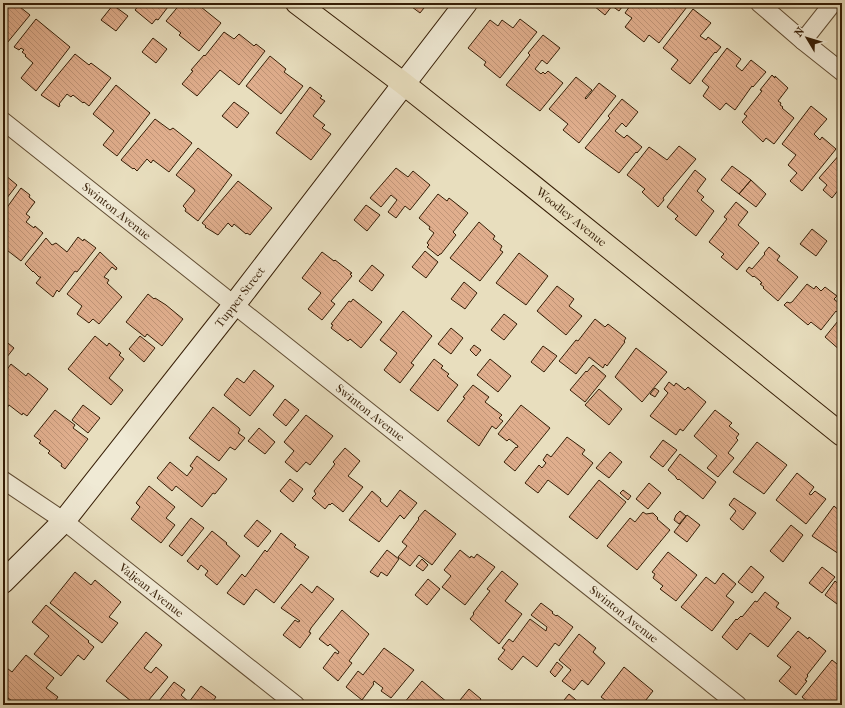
<svg xmlns="http://www.w3.org/2000/svg" width="845" height="708" viewBox="0 0 845 708" font-family="'IM FELL French Canon',serif">
<style>
.building{fill:url(#building-back-hatch);stroke:#361e06}
.lines{fill:none;stroke-linecap:round;stroke-linejoin:round}
.street-casing{stroke:#624e34;stroke-width:19}
.secondary-casing{stroke:#361e06;stroke-width:24}
.primary-casing{stroke:#361e06;stroke-width:24}
.street{stroke:#f0ead5;stroke-width:17}
.secondary{stroke:#f0ead5;stroke-width:22}
.primary{stroke:#e8debe;stroke-width:22}
.labels{text-anchor:middle;dominant-baseline:central;stroke-width:3.5;stroke-linejoin:round;paint-order:stroke}
.street-label{font-size:12px;fill:#361e06;stroke:#f0ead5}
</style>
<defs>
<pattern id="building-back-hatch" width="6" height="6" patternUnits="userSpaceOnUse"><rect width="6" height="6" fill="#e0ae8d"/><path d="M-1 5l2 2M0 0l6 6M5-1l2 2" fill="none" stroke="#c19578"/></pattern>
</defs>
<rect width="100%" height="100%" fill="#e8debe"/>
<filter id="stains"><feTurbulence type="fractalNoise" baseFrequency=".005" numOctaves="4"/><feColorMatrix values="0 0 0 0 .2 0 0 0 0 .09 0 0 0 0 .02 0 0 0 .5 -.17"/></filter>
<radialGradient id="worn" r=".72"><stop offset=".6" stop-color="#630" stop-opacity="0"/><stop offset="1" stop-color="#630" stop-opacity=".3"/></radialGradient>
<path class="building" d="M3,3H15L30,15L7,43L3,40Z
M136,3H171L158,20L156,19L152,24L135,10L139,5Z
M181,3H196L221,23L199,51L179,35L181,33L166,21Z
M404,3H428L420,13L408,4L407,5Z
M596,3H625L619,11L612,6L605,15L594,6Z
M632,3H690L659,43L649,35L644,42L625,27L632,18L625,13Z
M113,5L128,16L116,31L101,20Z
M693,9L711,23L700,36L706,40L708,37L721,47L716,53L715,52L690,84L671,69L678,60L663,48Z
M36,19L70,47L36,91L21,78L33,63L25,56L26,55L22,52L24,50L21,48L19,50L14,47Z
M520,19L537,32L500,78L484,65L486,62L468,48L490,20L498,26L502,20L513,28Z
M224,32L234,39L239,34L254,46L256,44L265,51L239,85L220,70L197,96L182,84L193,71L191,70L204,55L205,56Z
M543,35L560,48L547,64L542,60L535,69L541,74L543,72L545,74L548,71L563,83L540,111L506,85L530,55L528,53Z
M153,38L167,49L156,63L142,52Z
M727,48L741,59L736,66L742,71L751,60L766,72L753,87L752,86L735,110L726,103L720,110L703,96L709,87L702,81Z
M75,54L89,65L91,63L111,78L89,106L84,102L83,103L73,95L71,97L67,94L59,104L60,105L59,107L41,95Z
M270,56L286,69L284,72L303,86L281,114L246,86Z
M772,75L775,78V76L788,88L778,101L781,103L780,105L783,107L782,108L794,118L774,144L766,138L763,142L742,122L747,116L744,114L762,91L760,90Z
M576,77L592,90L585,98L586,99L599,83L616,96L579,143L563,130L568,124L549,109Z
M116,85L150,113L117,156L103,145L114,131L93,114Z
M310,87L322,96L320,98L325,101L313,116L325,125L322,128L331,134L311,160L276,133Z
M622,99L638,112L626,127L622,123L615,131L624,138L627,135L642,147L637,153L636,152L619,173L585,148L610,118L608,116Z
M234,102L249,113L237,128L222,116Z
M811,106L827,119L814,134L820,140L822,137L836,149L802,191L790,181L797,173L788,165L796,155L782,144Z
M155,119L170,130L173,128L192,143L169,172L153,160L151,163L147,159L137,171L134,168L133,169L121,160Z
M679,146L696,159L663,198L664,200L658,207L642,192L645,189L627,175L649,147L667,160Z
M198,148L232,175L198,221L185,211L186,209L183,206L195,191L194,189L176,175Z
M840,154L842,155V191L839,189L832,198L823,190L827,185L819,178Z
M732,166L751,180L739,194L721,180Z
M396,168L408,177L413,171L430,185L410,210L405,206L396,218L388,212L397,200L391,195L381,207L370,198Z
M695,170L706,179L697,191L704,197L701,200L714,211L696,236L675,219L678,216L667,207Z
M5,175L17,185L3,203V176Z
M751,180L766,194L756,207L739,194Z
M238,181L272,208L250,235L247,233L246,234L234,224L232,227L228,223L218,235L205,227L206,226L202,223Z
M21,188L30,195L29,197L35,202L26,214L30,217L26,222L34,228L35,226L43,233L21,261L3,247L4,243H3V213Z
M438,194L447,201L449,198L468,213L453,232L456,235L441,254H440L438,256L427,247L429,245L427,243L434,233L429,229L430,227L419,218Z
M736,202L748,212L738,225L759,243L737,270L721,257L724,254L709,242L727,219L724,217Z
M366,205L380,215L367,231L354,220Z
M479,222L495,236L493,239L502,246L500,250L503,252L480,281L450,258Z
M812,229L827,241L816,256L800,244Z
M78,237L83,241L84,239L96,248L77,272L75,271L59,292L57,290L53,297L36,283L41,277H39L33,271V272L25,264L46,238L52,245L56,243L67,252Z
M769,247L780,256L777,260L798,277L778,301L763,288L764,287L760,284L762,283L759,280L754,276L753,277L746,271L749,267L752,269L765,254L764,253Z
M425,251L438,262L426,278L412,267Z
M100,252L117,268L116,270L112,267L104,277L109,280L107,283L122,297L99,324L93,319L89,323L77,314L82,306L67,294Z
M322,252L334,261L335,260L352,273L350,274L352,276L331,301L335,304L322,320L308,309L321,293L302,278Z
M519,253L548,276L526,305L496,283Z
M372,265L384,275L372,291L359,281Z
M464,282L477,293L465,309L451,299Z
M807,284L814,289L816,286L821,291L825,287L837,296L834,299L842,306L837,312L836,311L821,330L811,322L808,325L784,305L787,302L790,303L792,302Z
M557,286L574,299L569,306L582,316L566,335L537,311Z
M148,294L154,299L155,298L166,305L183,319L162,346L147,334L145,337L126,322Z
M353,299L382,322L361,348L350,339L348,341L331,328L333,325L331,324L349,301L351,302Z
M403,311L432,336L411,363L414,365L400,383L384,370L397,353L380,340Z
M504,314L517,324L504,340L491,330Z
M842,316V350L841,351L825,337Z
M595,319L605,327L608,324L626,338L624,341L625,342L607,366L605,364L603,368L589,357L576,374L559,361L576,340L578,341Z
M451,328L463,338L451,354L438,344Z
M95,336L107,346L109,343L121,353L119,355L124,359L109,378L123,390L111,405L68,369Z
M140,336L155,348L144,362L129,349Z
M3,339L14,348L3,362Z
M474,345L481,350L476,356L470,350Z
M543,346L557,356L544,372L531,362Z
M636,348L667,372L642,402L615,377Z
M434,359L443,366L441,368L449,374L447,376L458,385L438,411L410,390Z
M490,359L511,376L498,392L477,375Z
M11,364L26,376L28,373L48,389L27,416L23,413L22,415L9,405L7,408L3,405V375Z
M593,365L606,376L585,402L570,390L586,371L587,372Z
M254,370L274,386L250,416L224,395L237,378L244,383Z
M669,382L674,386L676,383L685,390L688,387L706,402L683,431L680,429L676,435L650,416L668,393L664,389Z
M473,385L489,397L485,402L502,415L499,418L503,421L496,429L492,426L479,446L447,421L465,398L463,397Z
M655,388L659,391L655,397L650,394Z
M599,389L622,409L609,425L585,405Z
M285,399L299,410L286,426L273,415Z
M83,405L100,418L88,433L72,420Z
M521,405L550,428L515,471L504,462L516,447L517,448L518,446L509,439L507,441L498,434Z
M213,407L239,428L240,430L238,433L245,438L235,450L230,447L219,461L189,438Z
M55,410L75,425L73,428L88,439L65,469L61,466L62,464L48,453L50,451L39,443L41,441L34,436Z
M715,410L732,423L729,426L739,434L736,438L738,440L728,453L734,458L718,477L707,468L717,456L694,436Z
M306,415L333,436L310,465L306,462L297,472L285,462L294,451L284,442Z
M259,428L275,442L265,454L248,441Z
M567,437L585,450L582,454L593,463L568,495L548,480L538,493L525,483L539,465L542,468L546,463L543,460L547,454L551,457Z
M663,440L677,450L663,467L650,457Z
M757,442L787,465L764,494L733,472Z
M345,448L360,461L348,476L363,487L343,512L332,503L330,505L329,504L325,509L312,498L316,494L314,491L335,464L333,462Z
M610,452L622,462L609,478L596,468Z
M680,454L716,482L703,499L679,479L678,480L676,478V477L668,470Z
M197,456L227,479L215,494L213,493L202,507L176,486L172,491L157,478L170,462L187,476L193,468L190,466Z
M797,473L814,487L809,494L811,495L815,491L826,499L806,524L776,500Z
M290,479L303,489L293,502L280,491Z
M599,480L626,502L597,539L569,517Z
M649,483L661,493L648,509L636,499Z
M149,486L175,507L166,518L175,525L161,543L131,519L140,507L136,503Z
M400,490L417,503L404,519L400,515L379,542L349,520L372,491L381,499L380,501L387,507Z
M623,490L631,496L628,500L620,493Z
M734,498L756,513L743,530L730,519L736,511L729,505Z
M834,506L842,513V556L812,536Z
M425,510L456,534L432,565L419,555L410,566L398,557L407,546L402,542L419,519L418,518Z
M680,511L686,516L679,524L674,520L676,515Z
M643,512L646,514L653,513L658,518L657,519L670,530L637,570L607,546L630,518L635,522Z
M687,515L700,525L687,542L674,532Z
M191,518L204,528L182,556L169,546Z
M257,520L271,531L258,547L244,536Z
M791,525L803,535L783,562L770,551Z
M212,531L227,543L226,544L240,556L217,585L205,575L208,571L201,565L198,570L187,561Z
M281,533L296,545L294,547L309,557L274,603L256,589L244,605L227,593L242,574L245,577L265,550L267,552Z
M387,550L399,559L387,576L381,572L378,577L370,572Z
M460,550L470,558L471,556L474,558L477,554L495,567L465,605L442,587L451,576L444,570Z
M668,552L697,575L676,601L660,589L663,586L653,578L655,574L652,572Z
M422,559L428,565L423,571L416,566Z
M751,566L764,577L752,593L738,582Z
M822,567L835,577L822,593L809,583Z
M502,571L518,584L505,601L522,614L499,644L470,619L474,614L473,613L490,591L487,589Z
M75,572L91,585L95,580L121,602L109,617L118,623L102,643L50,603Z
M723,573L736,584L726,596L734,602L712,631L681,607L706,577L715,584Z
M428,579L440,589L427,605L415,595Z
M835,581L842,587V598L837,604L825,595Z
M301,584L312,593L317,586L334,599L311,628L309,632L311,633L300,648L283,635L295,620L298,622L300,621L281,608Z
M765,592L779,603L776,607L791,618L768,647L750,633L737,650L722,637L736,619L737,620L741,616L742,617L755,601L757,602Z
M541,603L553,612L552,613L556,616L557,615L573,627L559,646L555,643L537,667L523,656L512,670L498,659L505,650L502,648L509,639L513,642L530,619L546,631L547,627L531,615Z
M46,605L89,641L88,642L94,647L84,660L78,655L61,676L34,654L49,636L32,622Z
M342,610L369,634L349,661L352,663L338,681L323,668L335,652L338,654L339,652L330,644L328,646L319,639Z
M798,631L808,639L809,637L826,651L807,675L808,676L805,680L807,681L796,695L779,681L791,667L777,656Z
M146,632L162,645L144,668L151,673L156,667L168,677L148,701H147L144,705H136L106,681Z
M579,634L596,648L593,652L605,663L588,685L582,680L574,690L562,681L571,670L559,660Z
M384,648L414,670L391,698L381,691L383,688L374,681L373,683L374,684L362,700L346,687L358,671L363,675Z
M26,655L54,678L46,688L58,697L52,705H17L3,694V665L12,672Z
M832,660L842,668V676L837,683L842,687V705H812L802,697Z
M557,662L563,667L555,677L550,672Z
M624,667L653,691L642,705H612L601,697Z
M422,681L448,703L447,705H401L403,702L404,703Z
M174,682L185,690L181,695L189,702L201,686L216,697L210,705H156Z
M469,689L481,699L477,705H456Z
M569,694L582,705H560Z"/>
<g class="lines">
<g class="street-casing">
<g id="street">
<path d="M759,3L803,41L842,72"/>
<path d="M803,41L833,3"/>
<path id="s1" d="M3,121L738,705"/>
<path id="s2" d="M3,480L64,521L296,705"/>
</g>
</g>
<g class="secondary-casing">
<g id="secondary">
<path id="s3" d="M3,582L64,521L234,305L466,3"/>
</g>
</g>
<g class="primary-casing">
<g id="primary">
<path id="s4" d="M297,3L404,84L529,183L842,435"/>
</g>
</g>
<use href="#street" class="street"/>
<use href="#secondary" class="secondary"/>
<use href="#primary" class="primary"/>
</g>
<g class="labels">
<g class="street-label">
<text stroke="none"><textPath href="#s1" startOffset="145">Swinton Avenue</textPath></text>
<text stroke="none"><textPath href="#s4" startOffset="348">Woodley Avenue</textPath></text>
<text stroke="none"><textPath href="#s3" startOffset="371">Tupper Street</textPath></text>
<text stroke="none"><textPath href="#s1" startOffset="469">Swinton Avenue</textPath></text>
<text stroke="none"><textPath href="#s2" startOffset="185">Valjean Avenue</textPath></text>
<text stroke="none"><textPath href="#s1" startOffset="793">Swinton Avenue</textPath></text>
</g>
</g>
<rect width="845" height="708" fill="none" stroke="#e8debe" stroke-width="16"/>
<rect x="4" y="4" width="837" height="700" fill="none" stroke="#361e06" stroke-width="2"/>
<rect x="8" y="8" width="829" height="692" fill="none" stroke="#361e06"/>
<g transform="translate(807 38) rotate(308)" stroke="#f0ead5" stroke-width="3" paint-order="stroke">
<path d="M0-3L7 15L0 10L-7 15Z" fill="#361e06"/>
<text y="-6" font-size="11" font-weight="bold" text-anchor="middle" fill="#361e06">N</text>
</g>
<rect width="100%" height="100%" filter="url(#stains)"/>
<rect width="100%" height="100%" fill="url(#worn)"/>
</svg>
